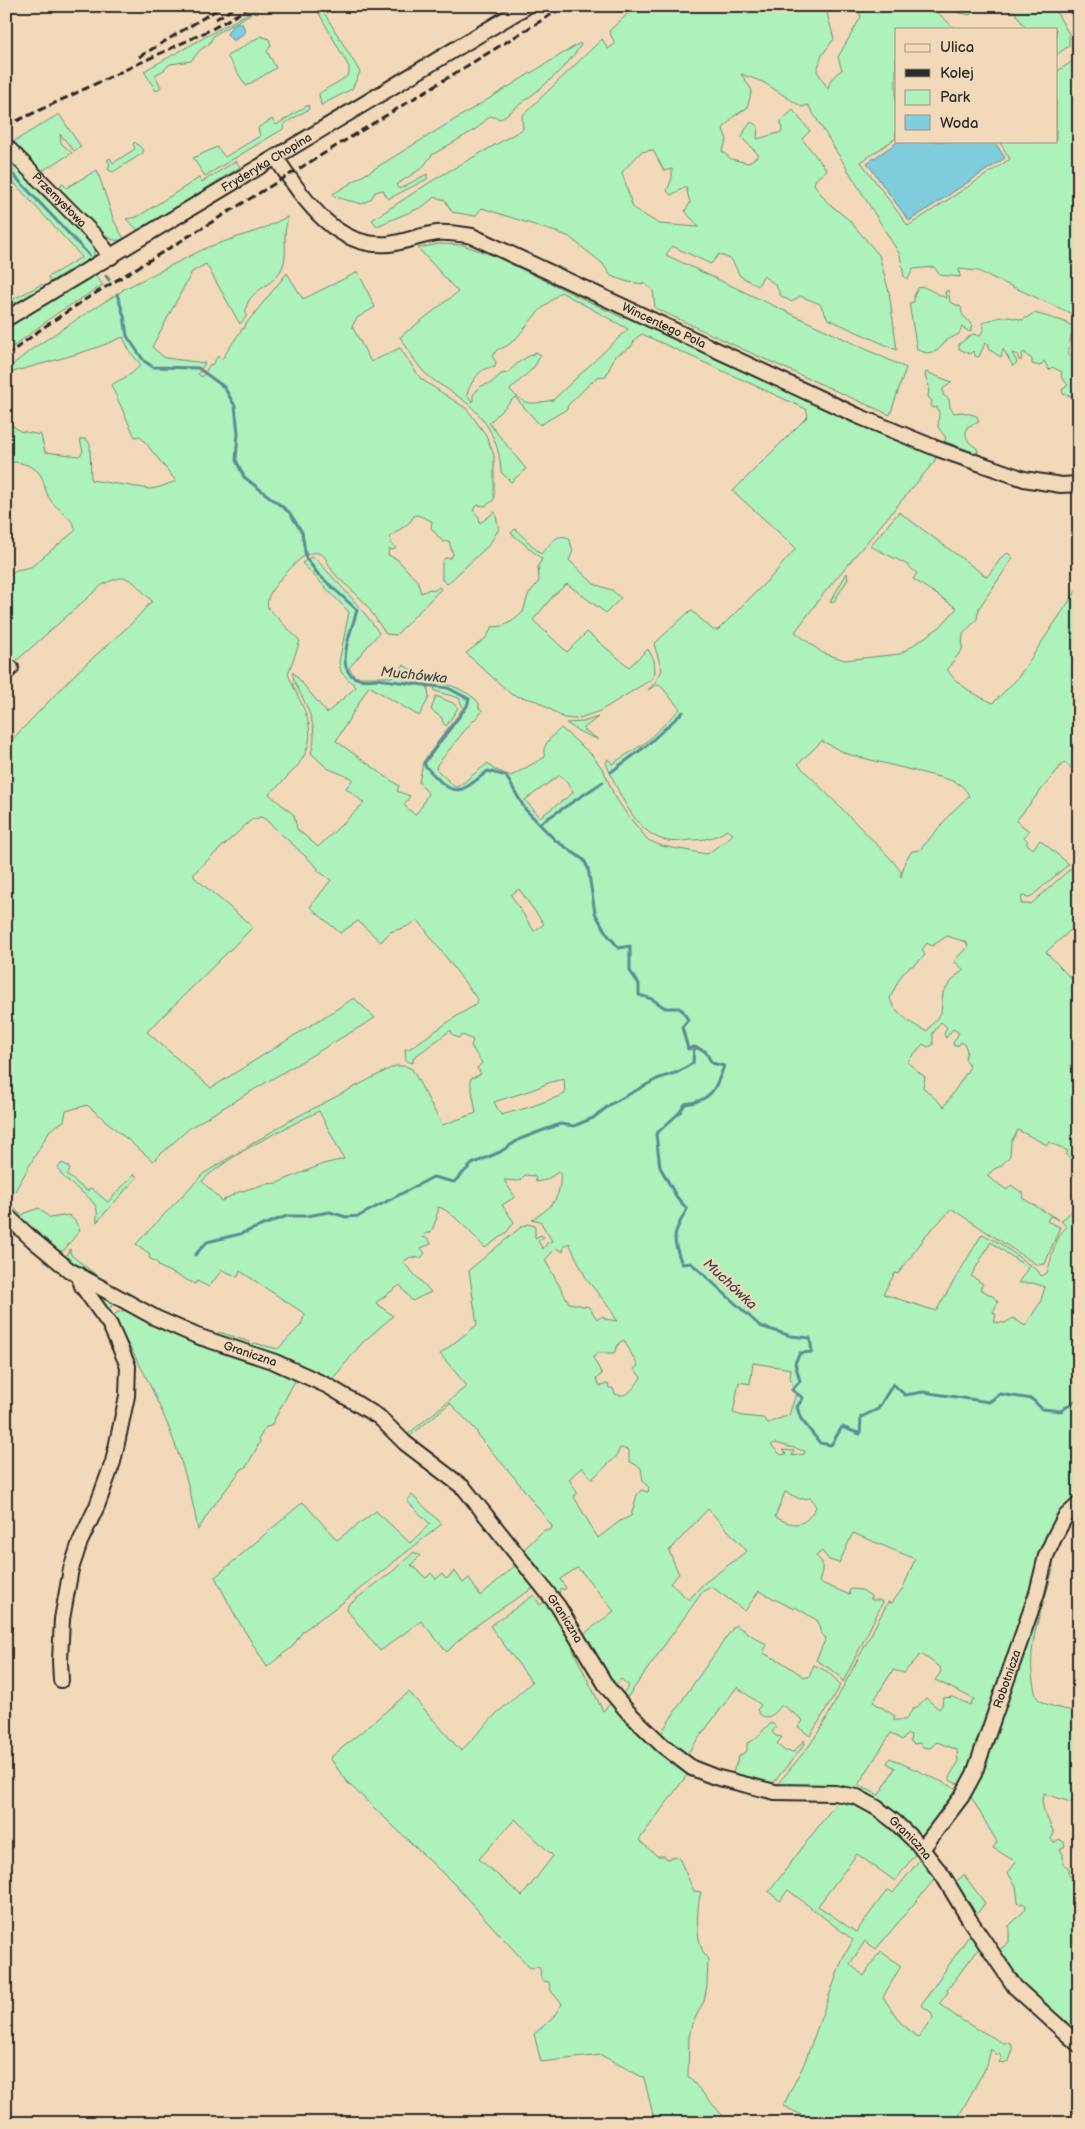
<svg xmlns="http://www.w3.org/2000/svg" width="1085" height="2129" viewBox="0 0 1085 2129" font-family="'Balsamiq Sans',sans-serif">
<style>
.green{fill:#adf1bb;stroke:#6c8e73;fill-rule:evenodd}
.water{fill:#7fcddd;stroke:#5d8c96}
.lines{fill:none;stroke-linecap:round;stroke-linejoin:round}
.stream{stroke:#5d8c96;stroke-width:3}
.minor-casing{stroke:#2b2b2b;stroke-width:18}
.minor{stroke:#f2d9b9;stroke-width:14}
.rail{stroke:#2b2b2b;stroke-width:3;stroke-dasharray:8 4;stroke-linecap:butt}
.labels{text-anchor:middle;dominant-baseline:central;stroke-width:4.5;stroke-linejoin:round;paint-order:stroke}
.street-label{font-size:12px;fill:#2b2b2b;stroke:#f2d9b9}
.water-label{font-size:14px;font-style:italic;fill:#3c4b4f;stroke:#f2d9b9}
</style>
<rect width="100%" height="100%" fill="#f2d9b9"/>
<filter id="ink" filterUnits="userSpaceOnUse"><feTurbulence type="fractalNoise" baseFrequency=".02" numOctaves="2"/><feDisplacementMap in="SourceGraphic" scale="10" xChannelSelector="R" yChannelSelector="G"/><feConvolveMatrix kernelMatrix="1 2 1 2 8 2 1 2 1" color-interpolation-filters="sRGB"/></filter>
<g filter="url(#ink)">
<path class="green" d="M261,6H264L214,35L209,44L200,50L191,61L170,64L164,70L155,75L161,87L156,91L144,71Z
M315,6H320L360,72L352,89L321,105L319,94C328,86 340,83 349,74V67Z
M636,6H825L834,39L822,55L817,71L828,89C829,80 834,75 842,70L838,57L861,17L857,6H931L955,29H896V138L861,162L908,226L1010,159L999,141H1056V72L1079,57V317L978,271L959,269L960,277L940,275L934,267L913,269L908,279L904,277L900,255L808,105L802,107L763,82L741,74L752,90L747,108L733,117L723,129L727,140L722,151L731,159L748,163L759,155L742,138L745,130L751,122L758,126L757,139L782,132L781,121L793,110L810,131L802,139L827,170L816,179L814,184L827,202L849,220L879,255L889,292L897,350L828,319L820,304L800,296L792,302L781,296L775,284L763,276L758,286L740,276L732,260L719,254L711,264L672,246L666,255L906,368L890,415L751,353L655,308L653,290L645,284L628,282L611,276L602,263L568,236L482,208L475,216L452,212L445,200L435,197L422,207L377,226L372,220L435,179L523,129L522,116L602,39L608,49L615,44L609,31ZM653,150L664,171L672,169V178L667,191L671,195L686,187L690,203L685,211L699,227L659,224L633,208L622,172L641,152Z
M946,6H977L970,15L956,12Z
M1009,6H1053L1069,34V46L1056,55V29H1026L1014,11Z
M261,36L269,39L271,46L267,51L276,68L246,86L227,56Z
M580,43L581,45C562,75 529,97 501,119L490,116L476,129L432,155L422,168L396,185L399,189L427,174V179L388,199L383,190L375,192L371,199L362,204L335,197L333,194Z
M308,105L309,109L284,124L283,129L205,176L193,158L217,147L225,157L260,136L258,128L272,119L276,125Z
M59,114L81,147L74,151L60,134L61,143L72,153L42,171L13,142Z
M135,142L143,150V153L113,172L109,170L108,168L110,164L107,160L110,158L113,163L135,149L133,144Z
M6,155L94,247V257L90,262L68,273L67,271L50,282L48,277L82,257L6,174Z
M236,161L240,167L142,228L138,230L126,219L137,217L199,178L202,182Z
M97,170L114,221L124,239C115,242 111,240 104,234L59,189L62,183L66,188Z
M287,217C288,221 285,229 285,235C285,247 287,260 281,270C270,290 243,290 246,317L240,324L206,264L192,272L152,347L165,358L205,363L198,374L202,377L210,364L212,365L218,356L222,359L242,329L245,328V325L287,273L303,299L358,272L375,307L357,318L352,326L371,362L400,348L421,379L467,409L486,435L494,455V500L485,506L478,505L473,510L479,517L480,523L495,512L499,529L489,545L447,584L442,580V562L445,558H450L453,555L449,541L443,542L431,528L432,521L417,515L414,516L410,522L390,537L392,545L396,548L394,550L389,549L388,555L397,559L418,582L421,593L430,589L435,590L439,587L441,589L396,635L386,634C378,623 371,610 362,600C353,590 342,583 334,573C329,567 327,555 318,553C305,550 292,567 284,575C276,584 265,596 268,608L300,641L288,674C303,711 325,734 294,770C286,778 278,787 269,794L294,815L297,829L318,847L364,803L346,788L353,779L327,768L311,753C319,731 309,710 299,691C296,684 292,679 293,672L327,713L356,687L341,672L339,662L349,612L302,563L311,557L315,558C338,583 360,605 379,633L349,668L355,677H392L404,665L427,681L429,698L419,716L369,686L336,741L399,786L397,791L410,796L404,805L415,815L422,806L428,793L419,783L423,762L463,708L459,698L435,691L432,680C448,684 468,690 479,703V708L483,711C466,727 452,747 437,765L436,769L455,787L459,786L488,763L493,769L511,776L545,757C540,745 553,736 561,728L592,755L604,771L614,795L626,813L648,840L662,846L707,854L728,839L733,834L727,830C716,838 704,840 691,840C682,841 673,843 664,840C633,831 617,788 606,763L608,759L612,764L645,743L680,709L661,686L656,685L648,690L656,681L662,670L654,644L691,610L713,630H718L773,575L796,548L733,491L808,416L806,409L642,334L636,338L631,347L615,356L606,376L597,377L568,405L567,409L540,425L515,397L489,423L526,469L511,482L501,472C500,440 483,412 456,395C445,387 434,382 424,372C415,363 408,348 400,337L458,292L418,248L439,244L463,245L494,256L623,318L627,314L937,454L934,462L824,593L795,632L823,653L845,660L900,654L940,627L957,608L913,579L917,573L906,564L870,546L899,512L987,577L1002,557L1008,553L1013,558L979,608L977,619L963,634L962,650L947,669C955,684 977,696 993,703L1017,679L1076,591L1079,593V775L1064,762L1016,821L1029,831L1024,837L1028,841L1026,843L1033,849L1040,840L1069,864L1032,896L1026,898L1025,896H1022L1021,904H1031L1079,861V923L1046,952L1079,987V1163L1066,1155L1068,1151L1049,1142L1047,1145L1018,1130L1011,1142L1010,1156L1001,1166L994,1169L987,1176L1007,1190L1011,1185L1024,1194L1022,1198L1059,1220L1050,1216L1047,1221L1060,1227L1045,1264L1037,1265L952,1209L922,1239L923,1240L898,1274L895,1273L883,1294L936,1311L982,1234L998,1242L1038,1271L1041,1276L1047,1273C1052,1259 1055,1235 1067,1227L1061,1221L1073,1210L1079,1208V1372L1072,1383L1079,1382V1501L1065,1516L966,1787L951,1781L949,1777L958,1763L957,1750L937,1742L930,1748L923,1747L920,1743L914,1744L910,1741L911,1735L908,1734L902,1740L891,1733L858,1785L879,1795L895,1768L887,1763L890,1758L962,1791L938,1818V1814L923,1839L876,1804L777,1786L780,1781L809,1746L823,1725L888,1602L892,1603L903,1588L915,1559L853,1533L839,1563L829,1560L822,1551L816,1556L822,1562V1571L819,1582L850,1595L849,1591L851,1589L862,1590L871,1596V1600H879L883,1602L843,1682L839,1675L816,1660L826,1638L821,1634L818,1621L795,1607L794,1609L759,1591L745,1611L712,1587L703,1591L624,1702L619,1698L629,1686L621,1679L612,1689L583,1638L584,1634L614,1611L581,1571L577,1568L560,1579L566,1588L564,1590L561,1588L560,1589L559,1597L545,1577L522,1551L544,1530H551L552,1526L514,1477L479,1437L476,1430L450,1403L410,1436L408,1434L467,1386L440,1354L477,1325L469,1270L521,1227L528,1224L535,1226V1238L541,1235L544,1237L538,1241L543,1249L548,1242L552,1241L540,1221L532,1219C553,1208 562,1196 560,1171L546,1180L536,1182L535,1176L525,1175L519,1181L504,1180L515,1197L502,1205L514,1222L507,1232L485,1248C476,1238 450,1209 438,1207V1212L436,1216L437,1218C434,1223 434,1228 430,1233H426L423,1237L429,1239L431,1244L421,1248L425,1253L421,1258L410,1257L403,1262L431,1292L412,1301L400,1285L377,1302L376,1303L393,1316L362,1343L331,1381L251,1351L254,1343L278,1349L301,1325L305,1314L240,1271L238,1277L222,1270L209,1287L197,1281L195,1284L158,1266L159,1264L149,1258L150,1254L136,1244L203,1174L289,1121L395,1066H405L412,1069L442,1125L476,1113L470,1079L481,1074L477,1068L482,1063L471,1046L473,1040L463,1035L458,1038L452,1034L451,1030L413,1058V1063L406,1061L405,1049H409L460,1014L474,1006L478,1000L418,920L406,927L390,932L381,942L358,921L340,933L310,907L331,880L318,871V868L265,819L261,817L251,820L194,873V877L253,927L147,1032L211,1088L354,998L375,1018L191,1127L153,1161L87,1105L66,1111L64,1121L50,1130L8,1203L22,1216L25,1213L39,1208L50,1218L69,1215L75,1221L80,1230L64,1250L60,1251L6,1208V746L77,672L131,624L152,601C131,581 131,570 102,585L6,670V577L16,570L31,567L76,530C73,518 59,511 51,501C44,492 45,480 39,473C32,464 16,461 6,462V421L20,431L41,435L45,452L79,456L83,452L80,439H86L90,444L91,480L150,489L160,487L176,481L140,436L135,437L111,385L131,374L141,365L130,352L123,337C85,354 46,362 6,374V370L32,349L82,316L122,291V290L208,247L262,229ZM561,292L628,329L553,400C530,404 527,407 510,390L534,367L541,355L536,352L519,362L507,373L501,374L491,383L481,386L473,395V402L467,395C468,387 478,371 487,368C490,368 492,368 495,367L496,362L492,356L498,349C511,348 524,329 532,319C540,309 551,301 561,292ZM822,741L847,754L947,779C958,783 964,785 969,796L952,812L920,850L912,851L905,861L901,877V872L892,860L798,764ZM560,775L572,789L573,793L540,817L525,800ZM519,889L544,924L534,931L511,895ZM947,936L966,942L968,946L954,961L964,970L957,975L943,992L941,1013L927,1031C914,1027 893,1011 890,998C895,989 900,973 910,967C916,964 920,961 925,955L922,950L927,943L932,946ZM941,1022L947,1027L944,1034L946,1038L953,1029L959,1033L953,1043L954,1046L959,1045L961,1042L965,1045L967,1051L965,1059L970,1067L944,1107L923,1087L925,1077L907,1062L923,1044L928,1047L933,1045V1033ZM564,1079L565,1094L530,1107L501,1115L494,1102L532,1090L551,1082ZM319,1111L344,1159L323,1164L277,1183L265,1184L236,1193L222,1201L202,1181C232,1153 282,1130 319,1111ZM991,1242L1028,1268L1018,1283H1033L1045,1287L1040,1303L1025,1326L1013,1318L1005,1323L994,1322L996,1315L993,1312L998,1302L994,1297L980,1289L983,1284L971,1276ZM569,1243L587,1280L610,1308L617,1321L605,1319L603,1316L597,1319L589,1307L569,1303L545,1260L556,1248L563,1252L564,1246ZM624,1340L638,1366L634,1369L641,1377C635,1387 627,1399 615,1394L613,1388H609L608,1384L600,1386L596,1379L602,1374L592,1356L594,1357L597,1353H614L619,1343ZM753,1363L791,1369L790,1379L796,1394L789,1415L768,1423L763,1418L743,1416L733,1413L739,1382L750,1384ZM775,1443L805,1451L804,1454L792,1456L794,1451L782,1450L786,1454L781,1455L771,1445ZM620,1448L629,1450V1461L641,1468L643,1481L649,1488L648,1492L641,1490L637,1495L631,1516L620,1521L598,1538L574,1497L577,1492L569,1479L582,1467L592,1479L616,1457ZM785,1492L800,1499L811,1498L816,1507C804,1528 795,1527 775,1517ZM708,1509L747,1551L703,1584L689,1600L670,1583L679,1574L669,1551ZM921,1654L940,1667L941,1672L935,1680L974,1699L970,1705L953,1697L943,1698L942,1705L939,1709L926,1698L917,1707L914,1708L905,1720H893L895,1716L873,1702L893,1670L904,1673Z
M95,275L103,285L56,314L6,352V327Z
M42,284L45,288L6,311V303Z
M924,287L946,298L945,292L948,290L950,302L961,307L962,314L973,326L970,332L962,327L959,334L947,340L937,351L927,353L917,350L909,303L914,302V296L918,288Z
M1034,313L1063,321L1079,330V336L1071,335L1068,355L1079,358V398L1063,394L1062,390L1068,385L1061,377L1062,372L1052,367L1049,370L1044,361L1040,366L1032,364V359L1027,356L1025,352L1022,354L1021,361L1018,359V355L1012,353L1017,362L1013,366L1003,349L1001,357L988,349L989,344L985,343L979,357L975,356L973,351L970,354L959,349V344L973,334L980,336L984,328L982,323C1000,316 1005,315 1023,320Z
M926,372L952,382L943,389V395L949,399L950,407L954,413L962,412L977,416L979,422L967,427C964,437 968,443 977,448L978,454L944,441L946,438L938,427L939,413L937,407L933,408L931,405L932,401L928,397L929,386L925,376Z
M515,529L541,554C549,546 556,532 569,538L573,551L569,560L594,584L612,590L621,598L606,613L567,584L554,595L533,620L567,652L587,632L629,667L648,649L654,660L655,672L652,679L600,711L576,719L564,718L537,701L512,695L466,653L486,638L492,627L503,626L514,620L523,612L528,595L539,581L538,566L542,559L511,533Z
M847,573L848,579L833,603L830,602Z
M436,696L453,703L458,708L446,726L443,723L442,718L431,710Z
M598,717L583,729L599,740L580,732L566,723L583,722Z
M62,1163L68,1166L70,1170L67,1175L87,1191L91,1188L108,1202L134,1174L137,1177L97,1222C96,1218 98,1214 97,1210C92,1193 66,1187 58,1168Z
M70,1249L71,1255L100,1278L97,1281L87,1276L65,1258Z
M103,1282L156,1309L215,1336L219,1332L250,1342L248,1348L207,1338Z
M99,1292L118,1303L112,1305L107,1312L96,1295Z
M126,1310L199,1346L271,1364L297,1377L271,1426L266,1427L259,1438L260,1442L247,1466L241,1470L211,1509L198,1530C190,1483 174,1435 153,1392C142,1366 126,1342 113,1317L116,1313Z
M412,1495L442,1524L342,1603L303,1631L292,1647L267,1667L236,1617L215,1577L303,1502L337,1540L376,1511L410,1543L430,1524L407,1501Z
M1079,1511V1516C1066,1525 1056,1546 1053,1562C1053,1566 1053,1569 1052,1573C1043,1608 1029,1637 1032,1674C1033,1681 1034,1690 1037,1697C1041,1706 1069,1710 1079,1712V1805L1043,1793L1042,1801L1044,1811L1054,1833L1051,1839L1054,1843L1059,1839L1064,1842L1065,1846L1060,1850L1063,1854V1864L1069,1868V1876L1079,1877V1924L1073,1940L1079,1958V2040L1021,1988L997,1952L1009,1942V1926L1025,1910L1026,1905L1023,1903L1021,1904L1018,1902L1016,1886L1008,1873L1016,1862L993,1848L997,1842L970,1795L981,1770L1052,1555L1071,1519Z
M414,1552L420,1556L411,1565L426,1578L431,1573L436,1579L442,1574L446,1579L455,1571L463,1583L469,1578L480,1596L518,1563L537,1586C506,1605 472,1625 447,1652L421,1621L380,1651L347,1610L348,1605L393,1571Z
M534,1595L540,1605L551,1598L575,1640L573,1650L603,1711L612,1702L690,1771L639,1840L657,1856H665L667,1859L675,1856L679,1858L694,1891L701,1892C696,1908 695,1947 708,1959L707,1986L704,2001L692,2024L689,2037L688,2076L729,2123H655L644,2078L601,2055L541,2062L534,2034L552,2019L562,2004L551,1991L549,1982L543,1981L540,1976L541,1972L539,1967L530,1968L453,1883L347,1782L330,1758L409,1692L461,1751L496,1714L532,1682L490,1626ZM515,1819L553,1856L522,1896L479,1859Z
M735,1625L767,1645L763,1653L782,1662L804,1677H809L814,1665L828,1672L840,1684L838,1690L810,1736L798,1727L803,1721L800,1718L782,1705C775,1714 765,1724 757,1710L761,1705L737,1687L684,1758L658,1738L685,1696Z
M772,1723L776,1727L772,1732L776,1736L782,1737L777,1744L785,1751L794,1752L803,1741L804,1740L805,1744L770,1787L732,1775L739,1756L747,1751V1743C763,1737 759,1730 772,1723Z
M839,1799L868,1808L919,1849L895,1881L857,1854L818,1906L856,1932L888,1889L893,1893L922,1857L938,1875L876,1949L865,1941L850,1964L864,1976L880,1951L901,1966L883,1997L900,2022L916,2036L918,2038L933,2018L931,2012L921,2005L973,1930L982,1944L947,1990L948,1992L940,2003C957,2021 984,2031 1004,2044L1010,2042L1013,2049L1009,2061L1004,2064L999,2062L1002,2058L1001,2054L997,2055L991,2049L987,2065L955,2123H814L812,2120L783,2106L804,2064L843,1958L853,1940L788,1890L780,1901L769,1892Z
M964,1875L985,1903L974,1918L953,1884Z"/>
<path class="water" d="M237,23H242L245,31L241,36L233,41L227,34L232,26Z
M899,141H994L1005,158L909,221L867,163Z"/>
<g class="lines">
<path class="stream" d="M6,167L89,255
M106,276L109,280
M117,294L124,316L127,336L144,361L153,367L198,368L224,387L235,406L238,433L236,460L244,477L289,512L302,532L306,558L318,574L357,610C350,637 326,686 376,679L448,688L469,699L467,706L427,759L424,764C429,771 435,776 441,782C460,800 471,783 488,771L506,776L525,809L555,840L584,860L588,868L595,913L607,934L619,948L630,946V971L639,984V995L652,999L665,1008H679L683,1011L688,1020L682,1027L688,1049L694,1047L705,1051L712,1063L724,1066C716,1089 711,1101 685,1104L680,1112L656,1134L660,1167L676,1196L687,1209C673,1235 671,1236 682,1264L691,1263L760,1326L791,1336L810,1338L812,1352L800,1353L795,1363L800,1381L792,1390L803,1398L797,1407L801,1419L820,1443L831,1445L842,1427L860,1434L861,1417L878,1409L893,1384L905,1395L923,1392L989,1402L1000,1394L1032,1399L1042,1409L1061,1411L1079,1398
M611,772L646,746L683,712
M539,824L603,782
M195,1255L207,1242L240,1234L287,1216H307L330,1212L346,1217L359,1216L433,1177L454,1182L472,1164L500,1152L520,1139L560,1124L574,1126L593,1118L611,1104L637,1090L657,1079L678,1072L693,1063L694,1047"/>
<g class="minor-casing">
<g id="minor">
<path id="s1" d="M6,146L95,236L111,257"/>
<path id="s2" d="M276,158C303,198 335,249 389,244C405,242 421,235 437,233C449,232 460,234 472,236L858,416L938,449L1024,479L1061,485L1079,484"/>
<path id="s3" d="M6,319L527,6"/>
<path d="M6,673L11,668"/>
<path id="s4" d="M6,1215L33,1240L69,1270L156,1318L197,1336L275,1362L328,1386L379,1417L405,1443L464,1488L558,1606L607,1687L628,1712L662,1745L692,1768L715,1777L775,1792L835,1793L857,1797L877,1808L895,1822L918,1844L943,1876L969,1919L1015,1987L1079,2045"/>
<path d="M61,1680L60,1661L62,1619L71,1569L80,1542L97,1506L113,1462L127,1396L128,1366L110,1325L82,1286L78,1274"/>
<path id="s5" d="M922,1849L962,1796L974,1774L1037,1593L1046,1556L1055,1536L1065,1517L1079,1504"/>
</g>
</g>
<use href="#minor" class="minor"/>
<path class="rail" d="M216,19L237,6
M139,57L223,6
M6,126L212,29L252,6
M6,356L44,327L86,299L565,6"/>
</g>
</g>
<g class="labels">
<g class="street-label">
<text stroke="none"><textPath href="#s3" startOffset="304">Fryderyka Chopina</textPath></text>
<text stroke="none"><textPath href="#s1" startOffset="76">Przemysłowa</textPath></text>
<text stroke="none"><textPath href="#s2" startOffset="446">Wincentego Pola</textPath></text>
<text stroke="none"><textPath href="#s4" startOffset="284">Graniczna</textPath></text>
<text stroke="none"><textPath href="#s4" startOffset="704">Graniczna</textPath></text>
<text stroke="none"><textPath href="#s5" startOffset="192">Robotnicza</textPath></text>
<text stroke="none"><textPath href="#s4" startOffset="1139">Graniczna</textPath></text>
</g>
<g class="water-label">
<text transform="translate(414 675) rotate(6)">Muchówka</text>
<text transform="translate(730 1284) rotate(43)">Muchówka</text>
</g>
</g>
<rect width="1085" height="2129" fill="none" stroke="#f2d9b9" stroke-width="25"/>
<rect x="12" y="12" width="1060" height="2104" fill="none" stroke="#2b2b2b" stroke-width="2" filter="url(#ink)"/>
<rect x="895" y="28" width="162" height="115" fill="#f2d9b9" stroke="#a29380"/>
<rect x="905" y="44" width="25" height="8" fill="#f2d9b9" stroke="#a29380"/>
<text x="940" y="52" font-size="15" fill="#2b2b2b">Ulica</text>
<rect x="905" y="69" width="25" height="8" fill="#2b2b2b" stroke="#a29380"/>
<text x="940" y="78" font-size="15" fill="#2b2b2b">Kolej</text>
<rect x="905" y="90" width="25" height="15" fill="#adf1bb" stroke="#a29380"/>
<text x="940" y="102" font-size="15" fill="#2b2b2b">Park</text>
<rect x="905" y="115" width="25" height="15" fill="#7fcddd" stroke="#a29380"/>
<text x="940" y="128" font-size="15" fill="#2b2b2b">Woda</text>
</svg>
